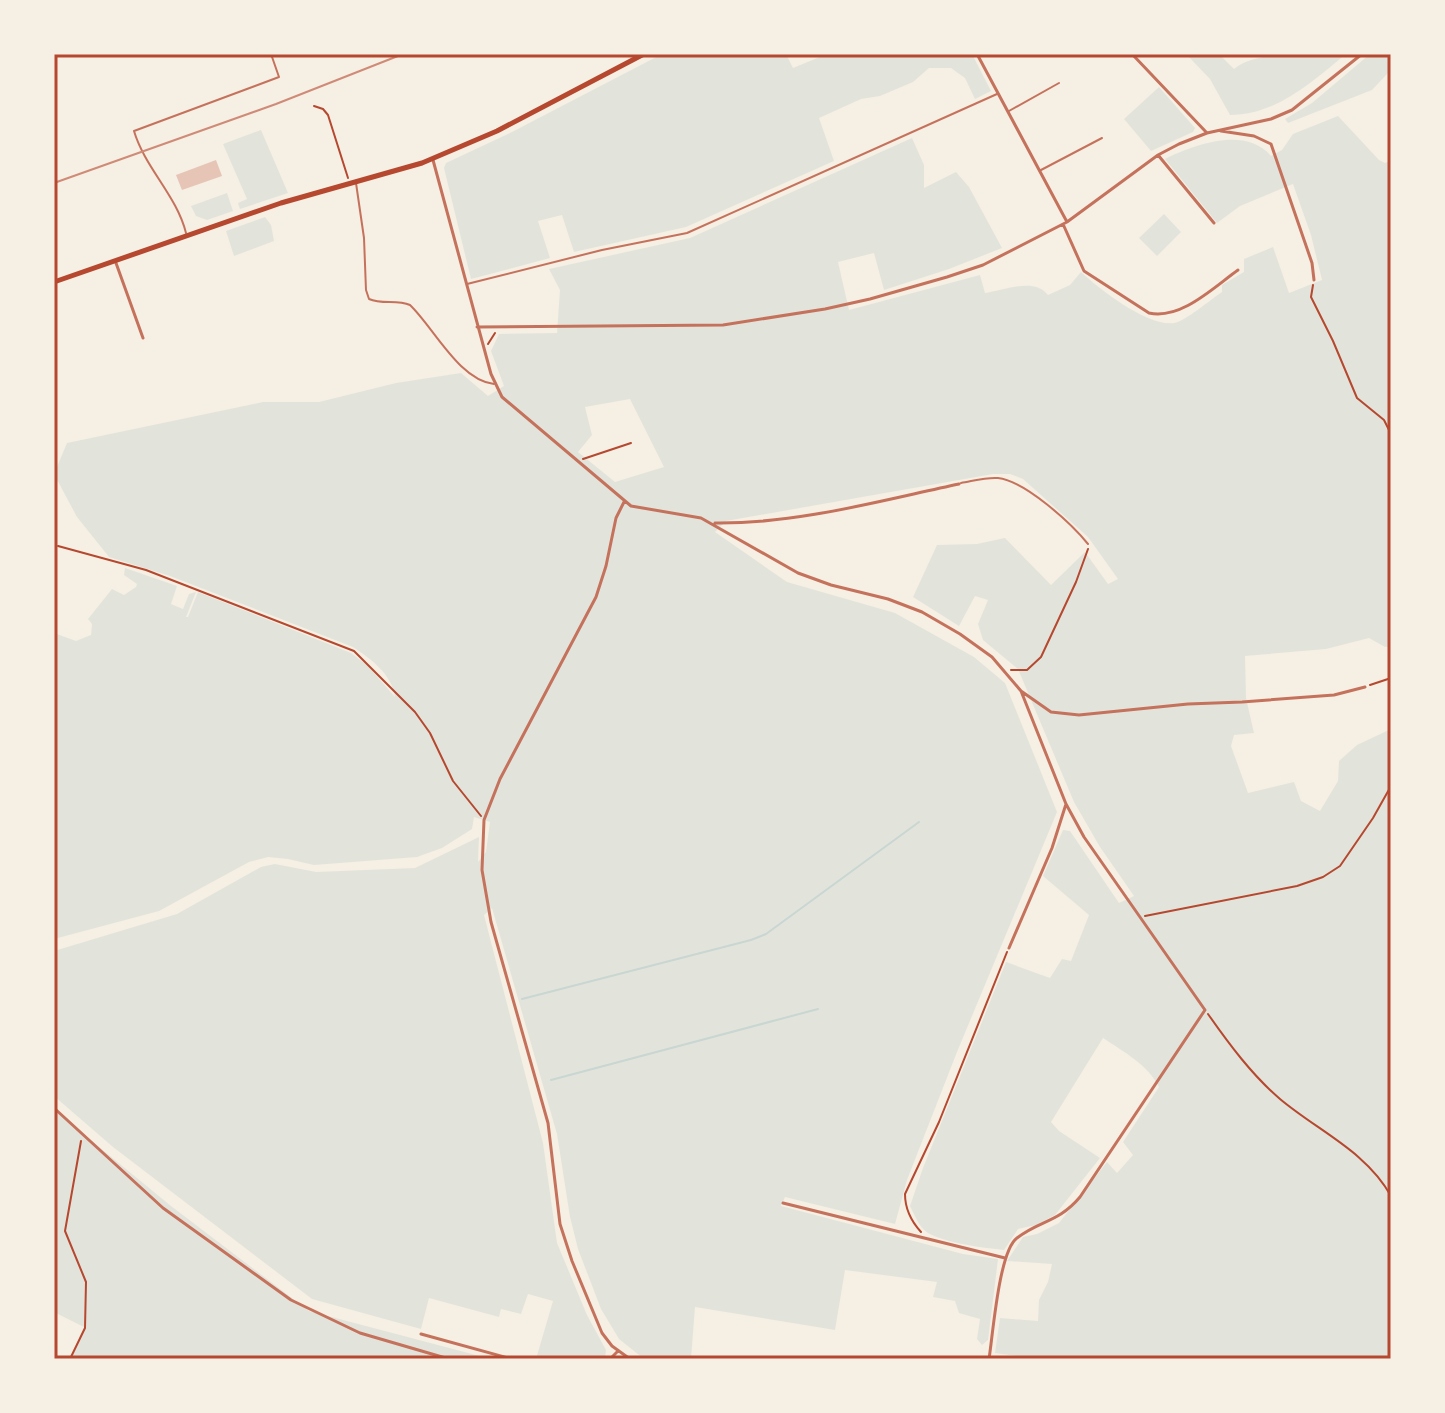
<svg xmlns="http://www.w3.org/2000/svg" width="1445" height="1413" viewBox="0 0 1445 1413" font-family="Jost,sans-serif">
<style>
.green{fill:#e2e4dc;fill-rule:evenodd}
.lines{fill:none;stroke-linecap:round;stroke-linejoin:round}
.stream{stroke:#c9d6d2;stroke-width:2}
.building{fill:#e6c5b7}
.path{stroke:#b5482f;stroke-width:2}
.service{stroke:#c5725c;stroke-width:2}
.minor{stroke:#c5725c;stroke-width:3}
.primary{stroke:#b5482f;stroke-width:5}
.rail{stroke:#cf8b77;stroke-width:2}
.neatline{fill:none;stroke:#b5482f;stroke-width:3}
</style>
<rect width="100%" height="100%" fill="#f6efe4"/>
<path class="green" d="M662,54H786L793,68L827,54H972L991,91L975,99L965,78L951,68H929L913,82L880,96L861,99L819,118L834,161L686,227L574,252L562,215L538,221L550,258L471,279L444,168L446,163L510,133Z
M1186,54H1219L1234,69C1257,49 1316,54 1346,54C1312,82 1276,115 1230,115L1210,79Z
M1370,54H1391V76L1388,73L1372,90L1288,123L1285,119L1312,103Z
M1159,87L1195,128L1193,132L1151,151L1124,119Z
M1338,116L1379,160L1385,163L1391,160V646L1385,647L1369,638L1326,649L1245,656L1246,698L1254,733L1234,735L1231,746L1248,793L1294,782L1301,801L1320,811L1338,781L1339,761L1357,745L1391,729V1359H1039L995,1353L1000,1318L1038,1321L1039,1300L1048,1282L1052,1264L1007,1261L1023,1237L1037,1234L1059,1223L1107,1162L1117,1173L1133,1155L1123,1142L1159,1087C1148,1065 1124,1052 1103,1038L1051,1122L1059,1131L1100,1158L1055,1215L1036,1225L1018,1229L1004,1250C985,1248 945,1243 928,1233C919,1227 915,1216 910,1206L923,1168L1006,962L1050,978L1062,959L1071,961L1089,915L1043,876L1063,830L1070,831L1119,903L1134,896L1100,847L1074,802L1018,669L983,640L978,624L988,600L975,596L959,626L913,597L937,545L977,544L1005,538L1051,585L1085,552L1108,584L1118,579L1088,537L1023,479L1010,474H993L726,521L715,532L787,582L895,613L974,657L1005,683L1057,812L957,1052L907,1180L895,1224L785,1197L781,1206L963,1254L998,1259L988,1340L982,1345L977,1339L980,1319L959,1313L955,1301L933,1297L937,1282L845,1270L835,1330L695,1307L691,1359H644L619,1339L601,1309L578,1249L570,1217L557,1134L492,908L484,915L543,1143L557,1243L587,1315L606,1350L605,1359H536L553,1301L528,1294L521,1314L501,1309L499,1317L429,1298L421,1329L312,1299L113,1147L54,1096V951L177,914L261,867L275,864L316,872L415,868L479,837L478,862L486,852L490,822L474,817L472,829L442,848L417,857L314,865L288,859L268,857L249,862L159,911L54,939V633L76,641L91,635L92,624L88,619L112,589L124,595L136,587L137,584L124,575L125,568L177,586L171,604L183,609L189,594L196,592L186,617H188L198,592L351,653L367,665L395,697C392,674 371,659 353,647L170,576L109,557L77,517L54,474L67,443L263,402H319L396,383L461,373L488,396L504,386L491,351L499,334L557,333L560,290L549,269L690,238L912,138L924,165V188L956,172L969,187L1002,248L949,269L884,290L874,253L838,262L849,310L980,275L985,293C1004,290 1035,277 1048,295L1070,285L1081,272C1099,289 1148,327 1174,323C1186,321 1211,299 1222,292V285L1244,272V259L1273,247L1289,293L1322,280L1311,235L1293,184L1240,206L1217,223L1165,159C1195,144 1246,126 1271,156L1282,150L1293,134ZM630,399L664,467L615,482L578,452L592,435L585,407Z
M261,130L288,193L240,209L238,203L247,199L223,144Z
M227,193L233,211L207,220L196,216L191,206Z
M1164,214L1181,232L1157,256L1139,238Z
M265,217L271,225L274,241L234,256L226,231Z
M54,1110L171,1206L309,1311L491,1359H70L84,1327L54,1312Z"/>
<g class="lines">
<path class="stream" d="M522,999L751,940L766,934L919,822
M551,1080L818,1009"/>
</g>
<path class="building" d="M216,160L222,176L182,190L176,175Z"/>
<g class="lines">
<path class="path" d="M314,106L323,109L328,115L348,178
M1313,285L1311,297L1333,341L1357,398L1384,420L1391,434
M488,344L495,333
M583,459L631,443
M58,546L146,570L354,651L415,712L430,733L453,781L481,816
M1011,670H1027L1041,657L1076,582L1088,549
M1370,685L1391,678
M1145,916L1297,886L1323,877L1340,866L1373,818L1391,786
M1208,1014C1229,1044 1252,1075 1280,1099C1318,1131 1366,1151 1391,1196
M921,1232C911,1221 905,1209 905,1194L939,1122L1007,952
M70,1359L85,1328L86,1282L65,1231L81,1141"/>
<path class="service" d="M1009,111L1059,83
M1041,170L1102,138
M356,183L364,238L366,290L369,299C382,305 397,299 410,305C434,328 459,380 494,384
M186,233C177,196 145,168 134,131L279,77L271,54
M467,284L602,250L687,233L997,94
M961,483C973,481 986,477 998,478C1025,481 1071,523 1088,544"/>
<path class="minor" d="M977,54L1067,222
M1132,54L1207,133
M1221,131L1254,136L1271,144L1312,263L1314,280
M1158,155L1214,223
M433,160L491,374L502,397L631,506L701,518L798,573L831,585L888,599L922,612L960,634L992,657L1021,691L1066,804L1084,837L1205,1010L1080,1197C1058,1223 1040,1220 1017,1238C999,1251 993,1334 989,1359
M1063,224L1084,271L1149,313C1181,320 1214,287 1238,270
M116,263L143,338
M477,327L723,325L825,309L870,299L947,277L983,265L1067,222L1158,155L1179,144L1207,133L1271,119L1292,110L1362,54
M624,502L616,518L606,566L596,597L500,779L484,820L482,870L491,922L548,1123L560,1224L572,1261L602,1333L612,1346L630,1359
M715,523C797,524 879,501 959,484
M54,534V551
M1021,691L1051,712L1079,715L1188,704L1242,702L1334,695L1365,687
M1009,948L1052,848L1066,804
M54,1108L163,1208L291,1300L360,1333L449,1359
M783,1203L1005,1258
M421,1334L512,1359
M610,1359L618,1351"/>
<path class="primary" d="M54,282L281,203L422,163L497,131L644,54"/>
<path class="rail" d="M54,183L276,104L403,54"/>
</g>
<rect width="1445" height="1413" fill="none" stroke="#f6efe4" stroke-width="112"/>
<rect x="56" y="56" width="1333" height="1301" class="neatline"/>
</svg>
